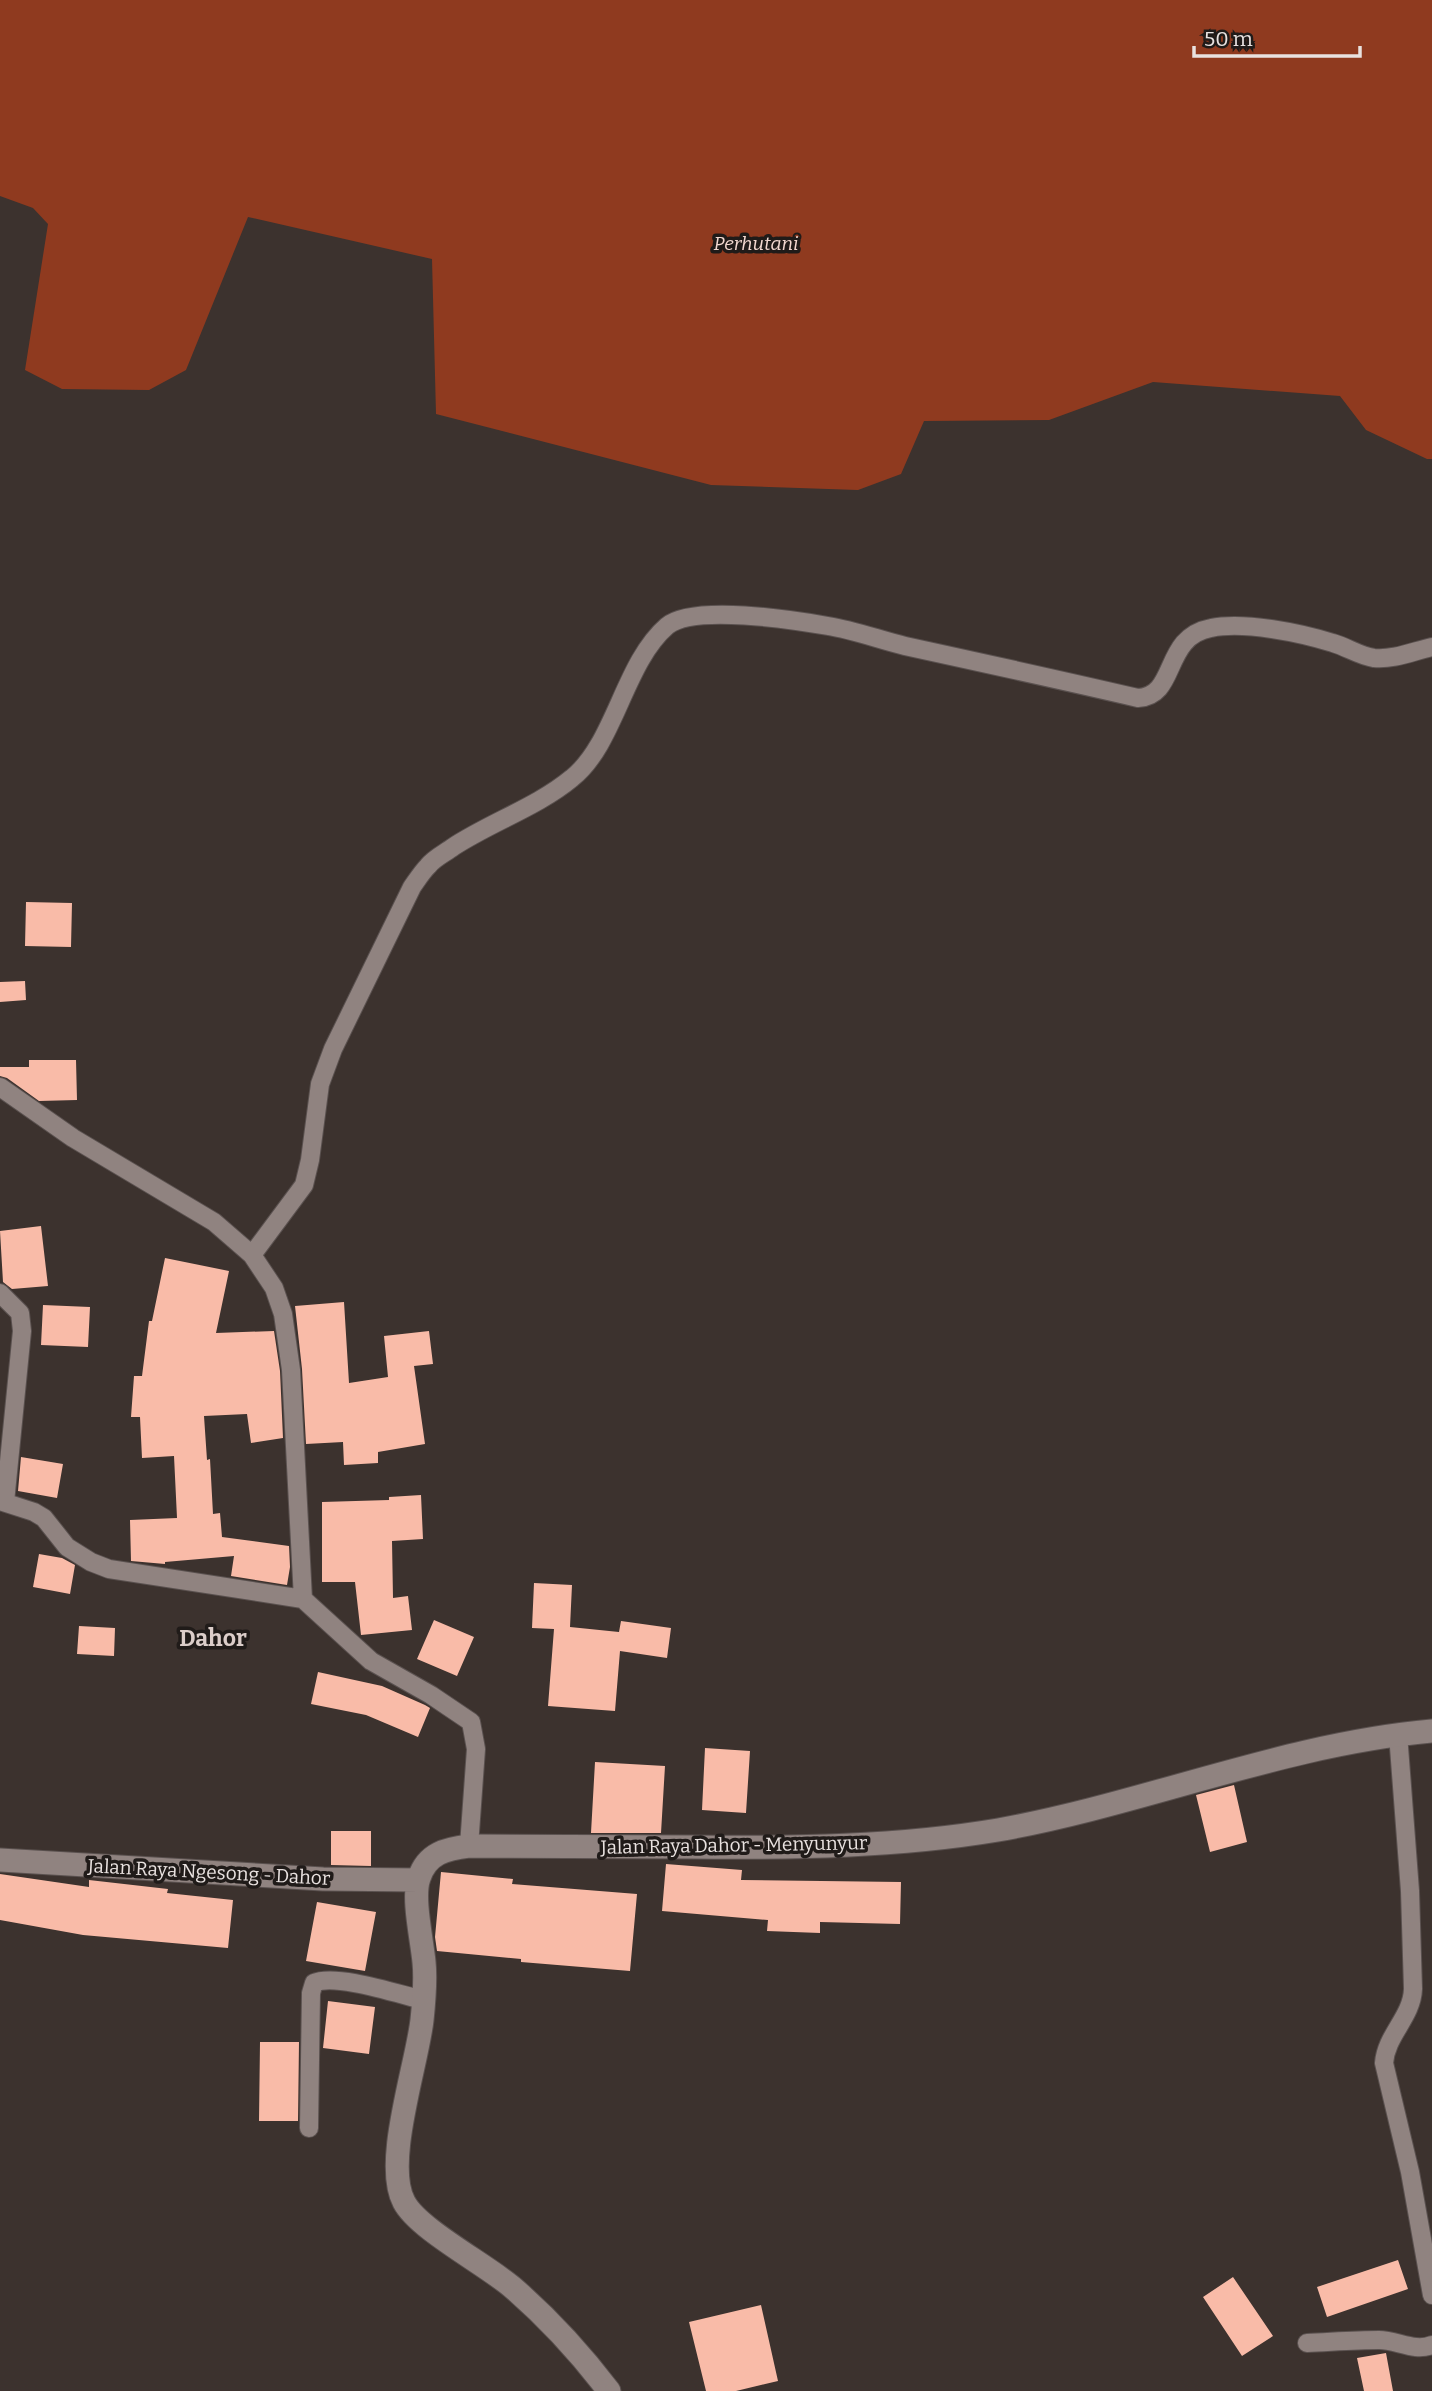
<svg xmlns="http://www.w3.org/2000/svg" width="1432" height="2391" viewBox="0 0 1432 2391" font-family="Bitter,serif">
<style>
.green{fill:#8f3a1f}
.building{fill:#f9bba8}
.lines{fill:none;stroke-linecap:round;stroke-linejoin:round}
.minor-casing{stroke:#5a514f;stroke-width:20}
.tertiary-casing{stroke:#5a514f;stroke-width:25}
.minor{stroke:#908380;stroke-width:18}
.tertiary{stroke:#908380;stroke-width:23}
.labels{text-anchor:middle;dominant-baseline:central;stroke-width:7;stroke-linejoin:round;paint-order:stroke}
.park-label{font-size:19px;font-style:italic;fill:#f3d9d1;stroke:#201b19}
.street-label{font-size:19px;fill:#e9e2e0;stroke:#201b19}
.quarter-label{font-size:23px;font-weight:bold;fill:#dbcdc9;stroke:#201b19}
</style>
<rect width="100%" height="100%" fill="#3c322e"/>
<path class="green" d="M0,0H1432V459H1427L1366,430L1340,396L1153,382L1049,420L924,421L901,474L858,490L711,485L436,414L432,259L248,217L186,370L149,390L62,389L25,370L48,224L33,208L0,196Z"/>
<path class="building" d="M26,902L72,903L71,947L25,946Z
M25,981L26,1000L0,1002V982Z
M29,1060H76L77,1100L39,1101L7,1078L0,1076V1067H29Z
M41,1226L48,1286L12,1289L3,1282L0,1231Z
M165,1258L229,1271L216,1333L274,1331L280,1371L283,1438L251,1443L247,1414L204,1416L207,1460L210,1459L213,1514L220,1513L222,1537L289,1546L290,1567L287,1585L231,1576L234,1556L165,1562V1564L131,1561L130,1520L177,1518L174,1456L142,1458L140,1417H131L134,1376H142L149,1321H152Z
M344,1302L349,1383L388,1377L384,1336L429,1331L433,1364L414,1366L425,1444L378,1452V1463L344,1465L343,1442L306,1444L302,1369L295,1306Z
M43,1305L90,1307L88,1347L41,1345Z
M21,1457L63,1464L57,1498L18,1491Z
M421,1495L423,1539L392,1541L393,1598L408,1596L412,1630L361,1635L355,1582H322V1502L389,1500V1497Z
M39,1554L62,1558L75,1565L70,1594L33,1587Z
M534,1583L572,1585L570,1627L619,1632L621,1621L671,1628L667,1658L620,1651L615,1711L548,1706L554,1629L532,1628Z
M434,1620L474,1637L457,1676L417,1659Z
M79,1626L115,1628L114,1656L77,1654Z
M318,1672L382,1686L425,1705L430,1708L418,1737L366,1715L311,1704Z
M705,1748L750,1751L746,1813L702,1810Z
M595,1762L665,1766L661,1833H591Z
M1234,1785L1247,1842L1210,1852L1196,1795Z
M331,1831H371V1866L331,1865Z
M666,1864L742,1870L741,1880L901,1882L900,1924L820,1922V1933L767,1931L768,1920L662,1911Z
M441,1872L513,1879L512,1884L637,1894L630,1971L521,1962V1959L437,1951L435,1937Z
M0,1874L89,1887V1880L168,1889L167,1893L233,1900L228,1948L83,1935L0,1920Z
M317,1902L376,1912L365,1971L306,1961Z
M328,2001L375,2007L369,2054L323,2048Z
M260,2042H299L298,2121H259Z
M1398,2260L1408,2289L1327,2317L1317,2287Z
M1233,2277L1273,2336L1242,2356L1203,2297Z
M761,2305L778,2381L736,2391H706L689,2322Z
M1386,2353L1393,2391H1364L1357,2358Z"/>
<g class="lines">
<g class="minor-casing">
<path id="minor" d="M0,1087L73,1138L214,1222L252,1255L274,1288L283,1314L291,1370L303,1599L371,1661L431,1695L471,1722L476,1749L469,1846
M252,1255L304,1185L310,1160L320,1084L333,1049L412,887C417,880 422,872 428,866C434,858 445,853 453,847C491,822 537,807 572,778C615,744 624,663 667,626C693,604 794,620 828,626C854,630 880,640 905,646C983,663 1061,680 1138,698C1178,696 1162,637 1211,628C1244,621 1301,633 1333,643C1347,647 1360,656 1374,658C1393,660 1414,651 1432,647
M0,1293L20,1313L22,1331L5,1502
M0,1501L34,1512L44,1518L67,1547L91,1562L109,1569L303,1599
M1398,1734L1410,1891L1413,1989C1412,2017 1386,2035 1384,2063L1410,2172L1432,2295
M309,2128L311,1993L314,1983C335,1973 398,1994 423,2000
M1307,2343C1331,2342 1355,2340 1379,2340C1397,2340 1414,2352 1432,2345"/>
</g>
<g class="tertiary-casing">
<path id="tertiary" d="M0,1860L323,1879L418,1880
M609,2391C580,2353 548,2318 512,2287C485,2264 418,2229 404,2202C383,2163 417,2065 422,2020C424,2001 426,1981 424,1962C422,1940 412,1897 419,1878C427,1853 446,1849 469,1846C543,1847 617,1847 691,1847C794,1848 897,1847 998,1830C1144,1804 1284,1744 1432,1731"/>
</g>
<use href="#minor" class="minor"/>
<use href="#tertiary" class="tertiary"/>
</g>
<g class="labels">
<g class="park-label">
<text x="756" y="243">Perhutani</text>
</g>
<g class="street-label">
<text transform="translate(734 1845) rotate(-1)">Jalan Raya Dahor - Menyunyur</text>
<text transform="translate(209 1872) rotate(3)">Jalan Raya Ngesong - Dahor</text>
</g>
<g class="quarter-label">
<text x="213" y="1638">Dahor</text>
</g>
</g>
<path d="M1194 46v10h166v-10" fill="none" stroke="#e9e2e0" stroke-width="3.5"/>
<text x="1204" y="46" font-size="21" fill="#e9e2e0" stroke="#201b19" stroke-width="5" paint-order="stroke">50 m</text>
</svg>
